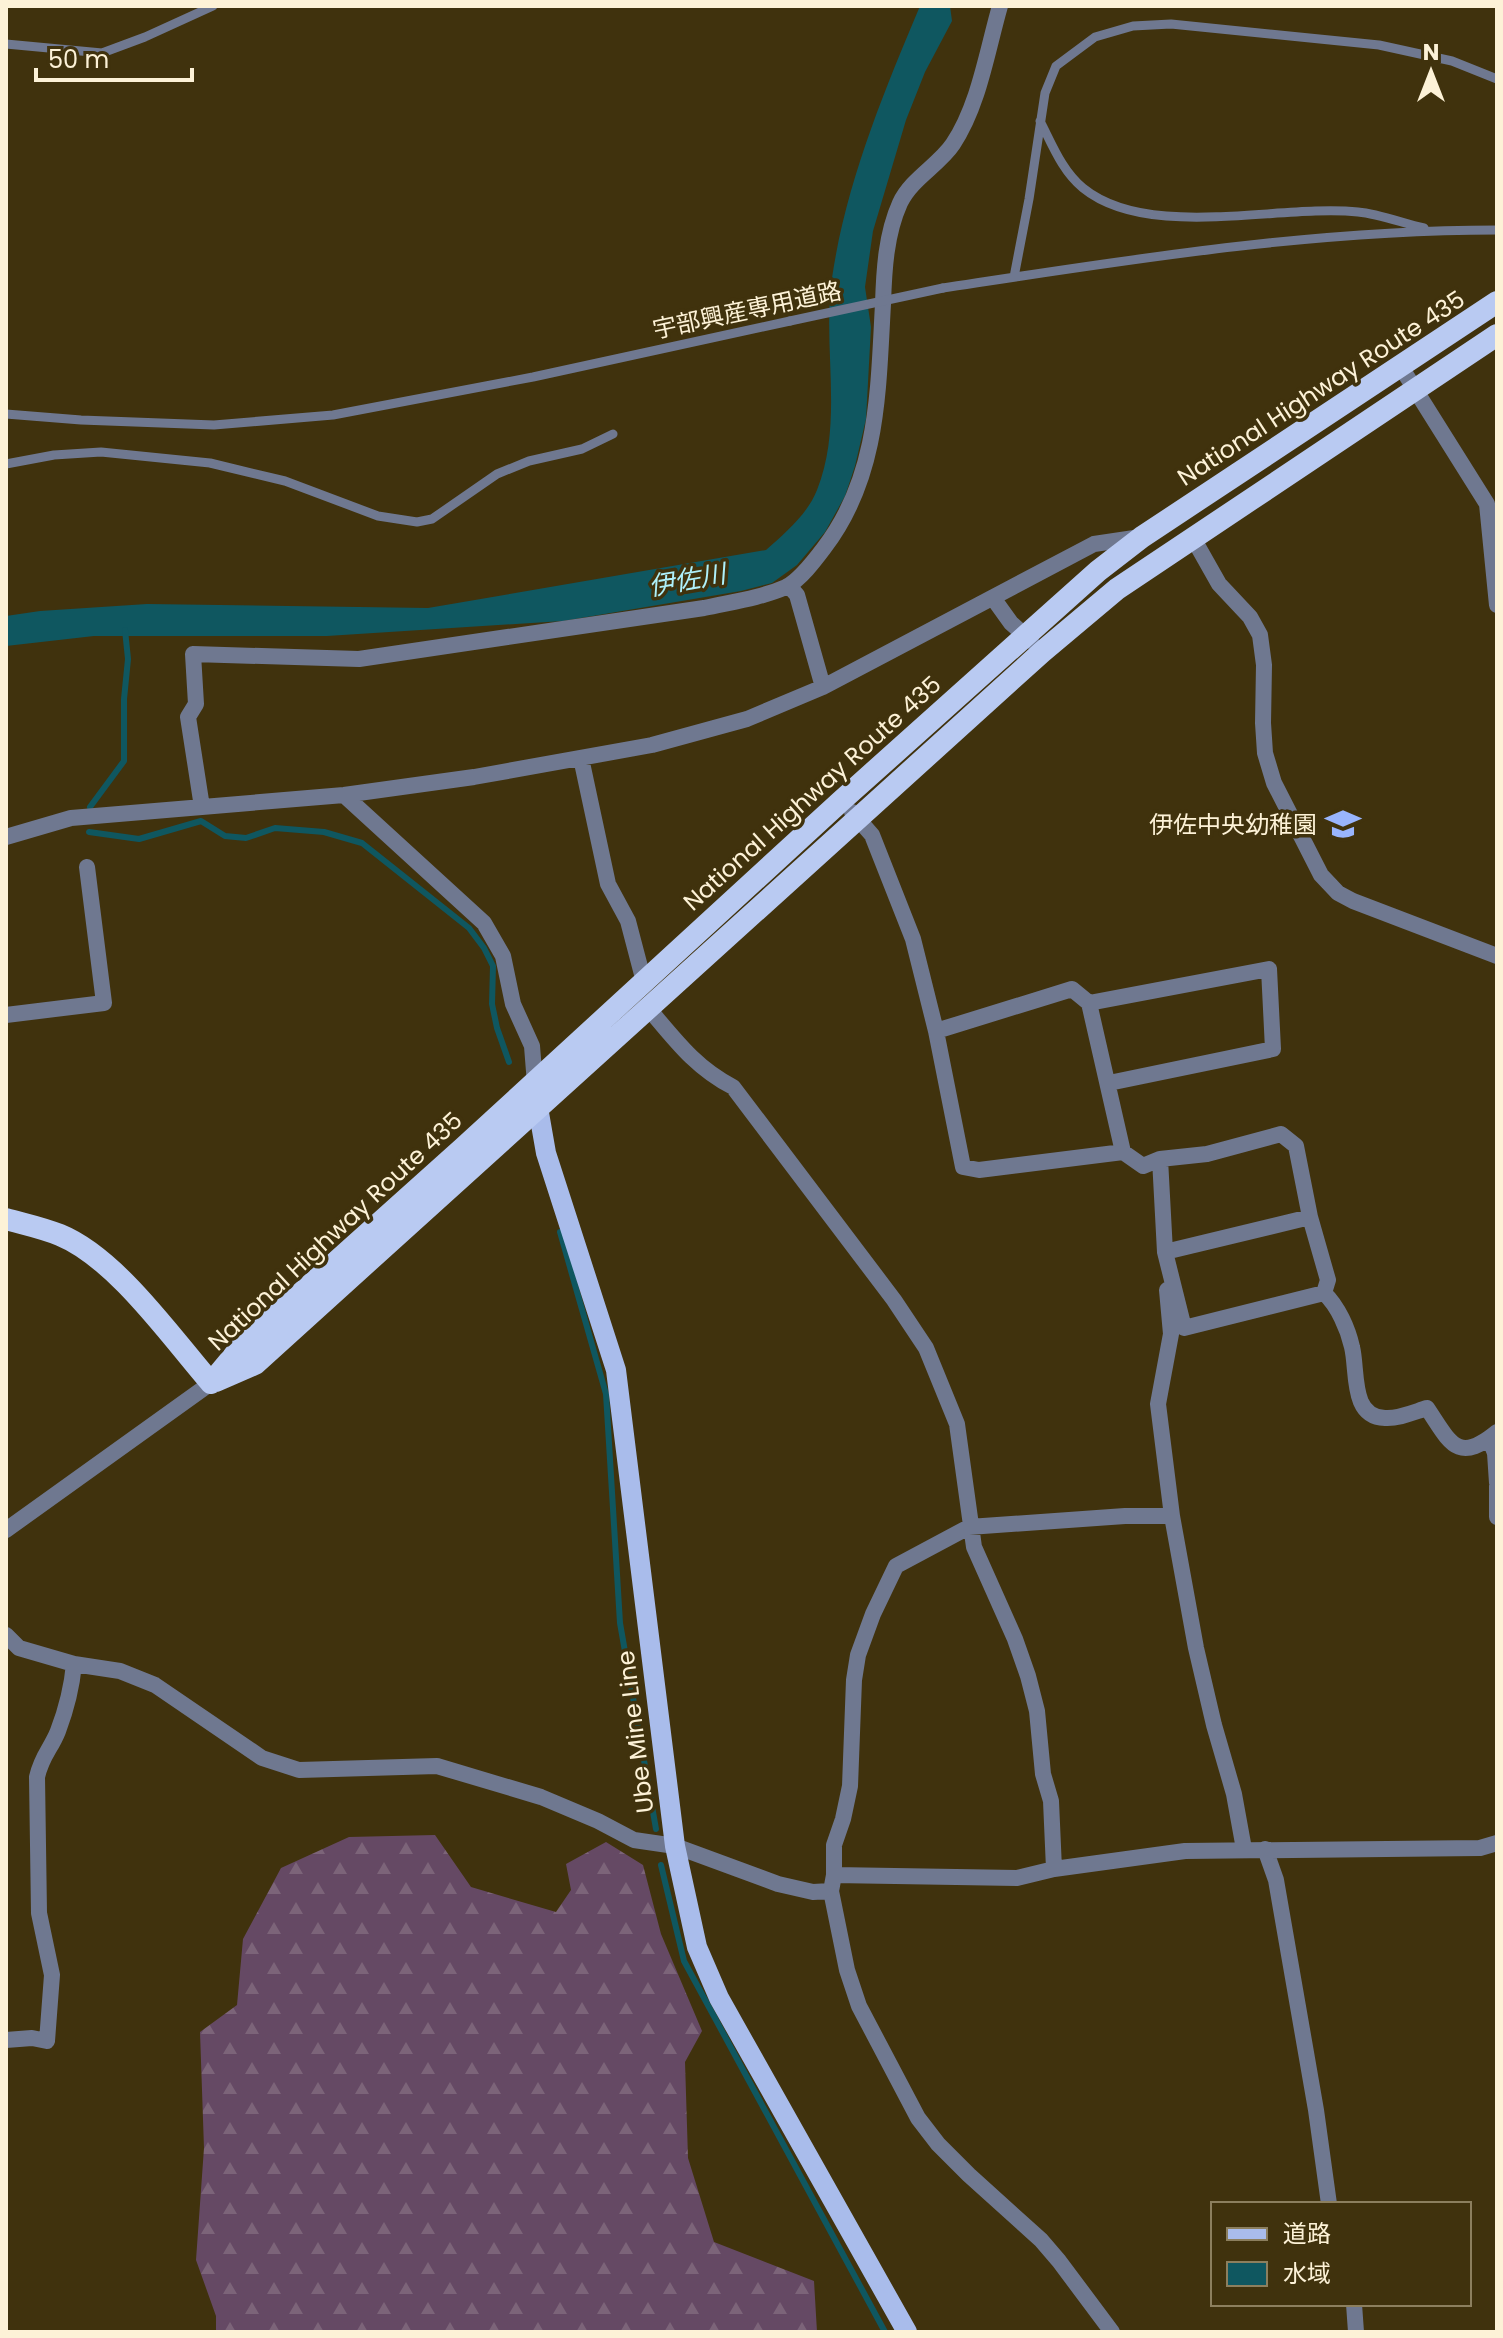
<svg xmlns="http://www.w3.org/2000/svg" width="1503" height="2338" viewBox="0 0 1503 2338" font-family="Poppins,'Noto Sans JP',sans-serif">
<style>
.forest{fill:url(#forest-firs)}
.water{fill:#0f5760}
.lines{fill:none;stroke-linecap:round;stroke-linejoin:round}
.stream{stroke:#0f5760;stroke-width:6}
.service{stroke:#6f7890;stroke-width:9}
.minor{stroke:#6f7890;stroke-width:16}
.tertiary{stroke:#6f7890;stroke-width:16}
.primary{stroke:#a9bceb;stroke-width:20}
.trunk{stroke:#b9caf2;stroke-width:22}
.service-bridge{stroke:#6f7890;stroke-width:9}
.labels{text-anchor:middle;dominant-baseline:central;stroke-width:7;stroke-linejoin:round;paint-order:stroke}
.street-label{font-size:24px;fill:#fdf2d7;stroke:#40320d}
.poi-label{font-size:24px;fill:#fdf2d7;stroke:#40320d;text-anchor:end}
.water-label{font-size:26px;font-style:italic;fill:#aef1fb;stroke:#40320d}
</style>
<defs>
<pattern id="forest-firs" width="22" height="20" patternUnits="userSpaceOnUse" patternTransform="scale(2)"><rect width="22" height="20" fill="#654964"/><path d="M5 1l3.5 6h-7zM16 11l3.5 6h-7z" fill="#7c6479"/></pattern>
</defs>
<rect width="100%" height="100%" fill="#40320d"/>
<path class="forest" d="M435,1835L471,1887L556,1912L571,1890L566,1864L606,1842L643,1865L661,1934L702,2031L685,2062L688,2158L714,2242L814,2281L817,2332H216V2316L196,2260L204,2148L200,2032L237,2005L243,1939L281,1868L349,1837Z"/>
<path class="water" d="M920,6H950L952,21L925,72L906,120L873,231L865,287L871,327L866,419L855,466L845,496L825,532L797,565L772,583L741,591L563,621L327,636H94L6,646V616L40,611L147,604L428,608L766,550C785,533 807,515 817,490C844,423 822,347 832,278C846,183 883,94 920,6Z"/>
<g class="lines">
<path class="stream" d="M90,807L124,761V699L128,659L125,630
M89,832L139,839L201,821L225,836L246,838L275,828L324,832L362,843L469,928L484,948L493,966L492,1004L497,1028L509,1062
M560,1232L606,1394L620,1623L656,1829
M661,1865L684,1961L885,2332"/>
<path class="service" d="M6,44L102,53L145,37L213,6
M1040,121C1052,144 1062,171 1083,188C1148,241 1278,204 1358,212C1380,214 1402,223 1424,228
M1014,277L1029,199L1045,93L1056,66L1095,37L1133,26L1171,24L1379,45L1452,61L1497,79
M943,288C1127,260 1311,230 1497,230
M6,414L81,420L214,425L333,415L533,377L790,321
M6,464L54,455L101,452L210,463L285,481L378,516L417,522L432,519L497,474L529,461L582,449L613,434"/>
<path class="minor" d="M1193,538L1219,584L1250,617L1260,635L1264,665L1263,723L1265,753L1274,783L1321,875L1338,893L1353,901L1497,956
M789,586L797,595L823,687
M993,598L1011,623L1031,641
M581,758L608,884L628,921L644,982
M344,795L484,923L503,956L513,1004L532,1046L535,1084
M202,807L188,717L196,704L193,654L359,659L704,608C731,602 761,598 786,587C800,580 815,560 824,548C879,476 878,391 883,304C884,270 886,234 900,203C911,179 939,165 953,144C979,105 987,51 1000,6
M852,812L872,835L913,939L936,1031L963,1167L979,1170L1123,1152L1143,1166L1160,1159L1207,1154L1281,1134L1296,1146L1310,1217L1328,1280L1324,1293L1184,1328L1165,1252L1160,1159
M6,837L71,818L344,795L474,777L652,745L747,719L823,687L1094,544L1141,537
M1089,1003L1269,969L1273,1049L1109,1083
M649,1009C676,1041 696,1068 733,1087L894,1300L926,1348L957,1424L974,1547L1015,1639L1028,1676L1037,1711L1043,1774L1051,1801L1054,1869
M6,1015L104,1003L87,867
M936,1031L1072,989L1089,1003L1123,1152
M1165,1252L1310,1217
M1167,1290L1171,1334L1158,1404L1172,1516L1196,1648L1214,1725L1234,1794L1244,1849
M1324,1293C1338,1306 1348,1329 1352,1347C1358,1371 1350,1417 1385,1418C1398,1419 1414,1412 1427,1408C1450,1442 1457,1465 1497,1432
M1489,1438L1495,1453L1497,1483
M1497,1486V1517
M6,1635L19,1648L74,1664L120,1671L155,1685L262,1758L299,1770L437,1766L541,1797L598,1821L634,1840L675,1846L778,1884L813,1892L831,1891
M1265,1849L1276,1880L1316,2110L1329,2204
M834,1875L1017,1878L1054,1869L1185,1851L1480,1848L1497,1843
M6,2040L32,2038L47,2041L52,1975L39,1913L37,1777C42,1755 51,1749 58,1731C66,1710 72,1686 74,1664
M1354,2304L1356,2332
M1112,2332L1059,2261L1041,2240L969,2175L938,2144L918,2118L859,2006L847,1970L831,1891L834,1875V1845L843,1819L850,1786L854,1680L858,1655L873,1614L896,1566L969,1527L1125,1516H1172"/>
<path class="tertiary" d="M1401,367L1487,504L1497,605
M6,1530L211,1383"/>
<path class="primary" d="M536,1096L546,1153L616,1370L675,1846L697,1947L719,1998L907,2332"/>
<path class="trunk" d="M6,1219C24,1224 43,1228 60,1235C116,1258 171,1337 211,1383
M216,1381L255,1364L1042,652L1117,589L1497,335
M211,1383L241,1347L463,1148L841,801L1098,571L1142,537L1497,302"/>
<path class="service-bridge" d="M790,321L943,288"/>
</g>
<defs>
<g id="school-bare" transform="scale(2.76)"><path d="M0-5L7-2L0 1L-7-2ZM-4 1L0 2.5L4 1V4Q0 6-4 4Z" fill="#99b5fd" stroke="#40320d" stroke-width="2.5" paint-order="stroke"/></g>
</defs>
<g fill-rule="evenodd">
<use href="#school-bare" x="1343" y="824"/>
</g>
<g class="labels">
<g class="street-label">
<text transform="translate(747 310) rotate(-12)">宇部興産専用道路</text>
<text transform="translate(1321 388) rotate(-33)">National Highway Route 435</text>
<text transform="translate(812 793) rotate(-42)">National Highway Route 435</text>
<text transform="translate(335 1231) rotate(-43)">National Highway Route 435</text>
<text transform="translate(635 1732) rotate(-97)">Ube Mine Line</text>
</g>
<g class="poi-label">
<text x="1317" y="824">伊佐中央幼稚園</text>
</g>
<g class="water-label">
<text transform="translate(687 580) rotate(-10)">伊佐川</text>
</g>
</g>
<rect width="1503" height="2338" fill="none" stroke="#fdf2d7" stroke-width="16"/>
<rect x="1211" y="2202" width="260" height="104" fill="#40320d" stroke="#8c7f5e" stroke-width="2"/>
<rect x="1227" y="2228" width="40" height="12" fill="#a9bceb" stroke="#8c7f5e" stroke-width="2"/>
<text x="1283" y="2242" font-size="24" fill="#fdf2d7">道路</text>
<rect x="1227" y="2262" width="40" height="24" fill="#0f5760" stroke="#8c7f5e" stroke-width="2"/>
<text x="1283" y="2282" font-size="24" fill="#fdf2d7">水域</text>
<g transform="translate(1431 72)" stroke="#40320d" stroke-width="6" paint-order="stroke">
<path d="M0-6L14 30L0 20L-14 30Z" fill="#fdf2d7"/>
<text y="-12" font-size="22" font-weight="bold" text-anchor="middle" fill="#fdf2d7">N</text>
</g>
<path d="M36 68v12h156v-12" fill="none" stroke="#fdf2d7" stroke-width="4"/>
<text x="48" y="68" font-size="24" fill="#fdf2d7" stroke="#40320d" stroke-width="6" paint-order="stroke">50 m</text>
</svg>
